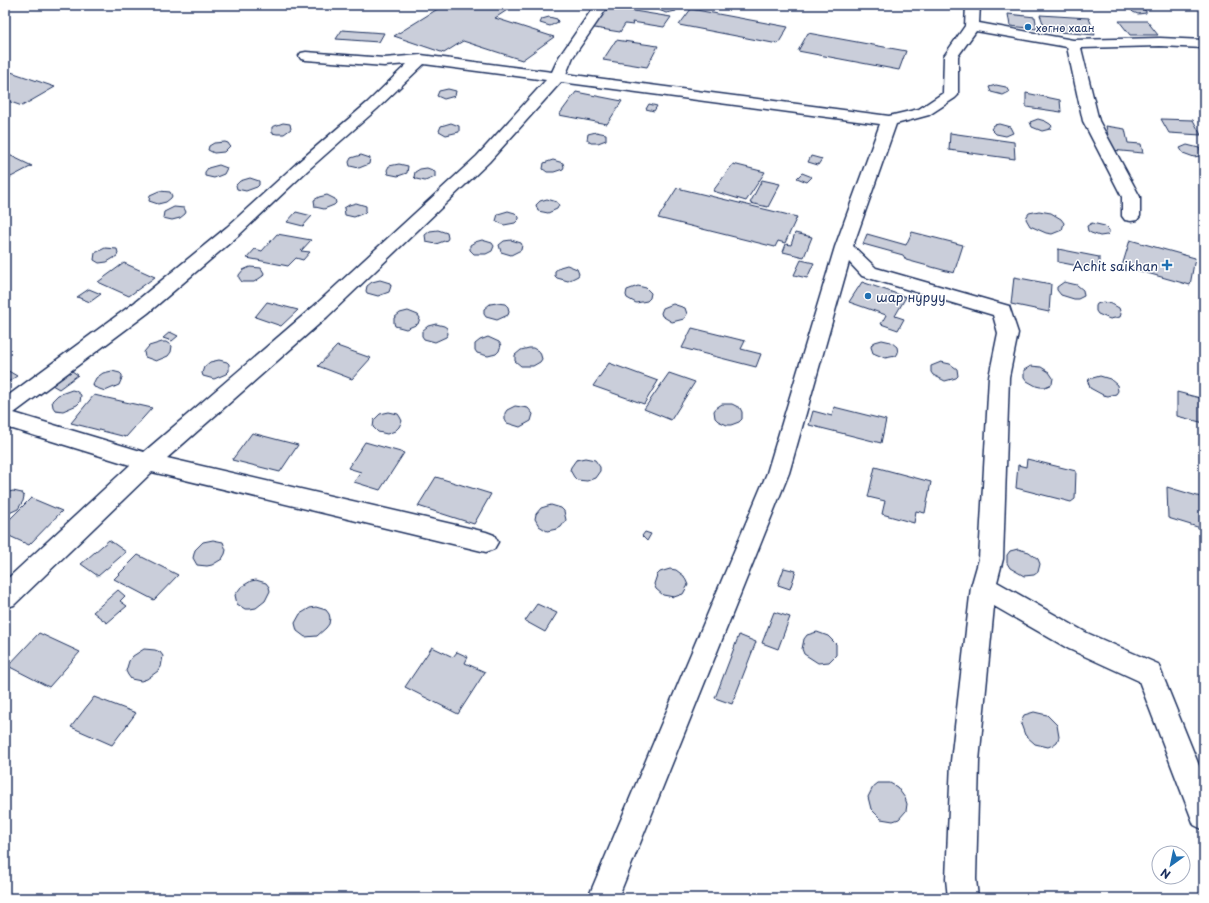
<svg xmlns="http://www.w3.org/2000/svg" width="1209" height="903" viewBox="0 0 1209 903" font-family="'Playpen Sans',sans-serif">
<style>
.building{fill:#caceda;stroke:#1b2f5e}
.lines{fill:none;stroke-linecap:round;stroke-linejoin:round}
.minor-casing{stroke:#1b2f5e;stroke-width:3}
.minor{fill:#fff;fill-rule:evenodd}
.poi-dot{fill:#1f6fb2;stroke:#fff;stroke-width:1.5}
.labels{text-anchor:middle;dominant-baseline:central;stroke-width:3;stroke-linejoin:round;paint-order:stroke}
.far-poi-label{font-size:11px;fill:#1b2f5e;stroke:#fff;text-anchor:start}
.poi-label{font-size:13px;fill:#1b2f5e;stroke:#fff;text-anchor:end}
</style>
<rect width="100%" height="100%" fill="#fff"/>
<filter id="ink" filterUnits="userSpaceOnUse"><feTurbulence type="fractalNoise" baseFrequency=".025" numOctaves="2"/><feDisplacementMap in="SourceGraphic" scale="8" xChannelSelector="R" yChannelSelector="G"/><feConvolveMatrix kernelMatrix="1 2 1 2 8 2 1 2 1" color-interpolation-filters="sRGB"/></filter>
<g filter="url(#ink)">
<path class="building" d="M444,5H515L495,18L554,37L522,60L463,41L444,53L394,36Z
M670,5L676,8V11L666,13L659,10L662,6Z
M603,6L671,17L664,27L632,22L633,25L625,24L620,32L588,27Z
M1139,7L1146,11V13L1138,14L1133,12L1130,9L1133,8Z
M691,9L788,27L778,44L679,25Z
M1008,14L1035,17L1037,29L1010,26Z
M1040,15L1089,18L1095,35L1046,31Z
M549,17L557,19L558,22L550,26L540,23L542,19Z
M1119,21H1147L1158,35H1130Z
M342,30L384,33L379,42L336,39Z
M808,33L906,51L899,70L798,51Z
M616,40L658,46L647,67L603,60Z
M5,70L55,87L22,106L5,100Z
M996,85L1006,87L1009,92L1003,95L991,92L989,87Z
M448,89L456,91L455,96L444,99L437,96L439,91Z
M576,92L622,101L607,124L559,115Z
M1026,93L1060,100L1061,112L1026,107Z
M649,104L657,106L654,111L646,109Z
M1038,119L1045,121L1050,124L1052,126L1050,129L1042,131L1032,127L1030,122Z
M1161,119L1193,120L1201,135L1169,133Z
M283,123L290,124L291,129L284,134H277L272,133V127Z
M451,123L459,126V132L446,135L439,131L441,126Z
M999,124L1010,127L1013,133L1006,136L996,134L991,129L994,125Z
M1106,126L1125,129L1128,143L1141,144L1143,153L1111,150Z
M596,132L606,134V140L598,143H591L587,140L588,134Z
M950,133L1014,142L1015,159L949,150Z
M225,142L228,143L230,146L224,152L214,153L208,150L209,146L214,143Z
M1187,145L1199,148L1203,154L1200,156L1194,157L1183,153L1180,148Z
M5,153L32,166L11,177L5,174Z
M361,155L370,158L369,164L359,168L350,166L349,162L351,158Z
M811,156L822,159L818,165L808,162Z
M553,160L563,163L564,167L563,169L554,172H547L543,169L544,163Z
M399,164L408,166L407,173L398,176L388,174L387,170L389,166Z
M733,164L765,172L746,201L713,191Z
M219,165L227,168L224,174L214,178L205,176V172L208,168Z
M427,168L435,171V177L425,181L416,179L414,177L415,172L420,169Z
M802,173L812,177L807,182L797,178Z
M250,178L259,181V185L257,187L246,191L237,189L236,185L240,181Z
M762,180L780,184L768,207L750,203Z
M677,188L797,217L785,243L778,241L775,247L658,218Z
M159,191L170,192L172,196L171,198L166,202L158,204L149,201L150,195Z
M327,195L335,199L336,203L334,205L324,209L315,207L314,200L319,197Z
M547,199L557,202L559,205L557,209L548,213L538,211L536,205L540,201Z
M356,203L366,206V211L364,213L354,217L345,215L344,208L349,205Z
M174,207L184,208L186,212L185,214L180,218L172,220L163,218L164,212Z
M508,211L515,213L519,217V219L515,223L504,225L496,221L498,214Z
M1039,211L1051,213L1061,219L1064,223L1062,230L1052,234L1046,233L1030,226L1026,219L1027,216L1029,213Z
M296,212L312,216L303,226L287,222Z
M1092,223L1105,226L1109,230V233L1107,235L1100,236L1091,233L1088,231L1087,226Z
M438,230L447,233L448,238L447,240L436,244L426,242L425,235L430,231Z
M912,232L963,245L954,273L906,260L903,255L863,244L867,234L906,245Z
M795,233L812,237L804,257L783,252L786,244L791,245Z
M277,234L311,240L301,251L310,252L303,260L296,258L288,266L247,258L255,249L262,251Z
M482,240L492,243L494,246L492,251L486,254H474L470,250V245L475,242Z
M511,240L521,243L522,245L521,250L511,255L501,252L499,245L504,241Z
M1130,240L1195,258L1190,285L1122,266Z
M105,248L117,249L118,253L117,256L107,262L99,263L94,260L95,253Z
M1058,249L1099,257V270L1058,262Z
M801,260L814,263L807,278L794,275Z
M124,263L155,277L129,296L98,282Z
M567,265L577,269L579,274L578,276L568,281L557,278L555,276V271L560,267Z
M250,267L261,268L264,273L263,276L254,282H242L239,278V275L243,270Z
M1014,277L1051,284L1049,312L1011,304Z
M380,280L390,283L391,286L389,292L378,296L367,293L366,291L367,286L372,282Z
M862,282L906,297L895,316L904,319L898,330L881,324L886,315L849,302Z
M1064,282L1077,285L1083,290L1084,296L1078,299H1074L1061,295L1057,290V287Z
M638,286L646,288L651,293L650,298L647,301L636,303L627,298L626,295L627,290Z
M89,289L101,294L90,302L77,297Z
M267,302L298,310L281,326L255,317Z
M1103,302L1112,304L1119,308L1121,314L1120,317L1110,319L1098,314L1096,311V306L1097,304Z
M497,303L505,304L508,307L509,312L508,315L497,320L486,317L484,314V309L490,304Z
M673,304L685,308L687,314L684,319L672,322L662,316L661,313L663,308Z
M408,311L418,315L420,318L418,324L406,329L395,326L394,323V318L400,313Z
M436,324L444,326L447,328L448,334L446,337L435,342L424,339L422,336V331L428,326Z
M692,328L745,341L741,349L761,354L756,367L682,348Z
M170,332L178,336L172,341L163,338Z
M488,337L499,342L501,345L499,351L496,354L488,356L477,353L475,350V344L480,340Z
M882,340L891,342L897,347L898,353L896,356L885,358L873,353L871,347L872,344L875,342Z
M162,342H166L172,346L171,352L168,356L156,361L145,357L144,352L149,346Z
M337,346L371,358L352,379L318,366Z
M529,348H533L540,352L542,359L540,362L533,366H521L515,361V355L521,350Z
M219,360L227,362L229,364V371L226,374L214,379L203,376L202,373L204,367L210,362Z
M941,362L950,364L957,369L958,376L956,378L945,381L933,375L931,372V366Z
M609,363L658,381L644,404L593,386Z
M1031,366L1041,367L1049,372L1053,378L1052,384L1045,387H1040L1036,386L1027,381L1024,377V370Z
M5,369L17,376L5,384Z
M72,371L78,375L59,389L52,385Z
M112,371L120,373L122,375V378L119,385L105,391L94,387L93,384L96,378L103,373Z
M669,373L695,382L671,420L644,409Z
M1100,376L1110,379L1117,385L1118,391L1116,394L1108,396L1103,395L1090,388L1088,382L1089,379Z
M72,390L76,391L81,395L80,402L77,405L63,411L55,410L53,407L52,401L58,395Z
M1177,392L1204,399V423L1177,416Z
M94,395L152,408L126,437L71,423Z
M722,404H732L740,408L742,412V419L739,422L731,425H727L718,421L715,418L714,411L716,408Z
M515,406L528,408L533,414L531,421L520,427L507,423L505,420V413L507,410Z
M834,407L886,420L881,443L809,425L813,411L832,416Z
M389,412L398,414L400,417L402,421L399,427L395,431L387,434L378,432L373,427L374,420L380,414Z
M252,433L298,445L280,472L232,460Z
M365,442L404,453L380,490L354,482L361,472L348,468Z
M585,458L595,460L600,467V471L595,478L587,481L577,480L574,477L570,470L571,467L576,460Z
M1027,459L1076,471L1075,499L1071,502L1016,488L1018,465L1026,467Z
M875,467L931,482L925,513L916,511L914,523L882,514L885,501L868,497Z
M436,477L491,494L474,524L418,506Z
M1167,487L1204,498V529L1168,518Z
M13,491L22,493L24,496L23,501L18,509L5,515V493Z
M31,498L62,511L29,545L5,534V524Z
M551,505L561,508L564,511L566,520L561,527L557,529L547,531L539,526L535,519L536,514L541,508Z
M645,532L651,534L647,541L642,536Z
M109,540L126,552L98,576L81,564Z
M213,540L223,542L226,550L225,554L222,559L212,565L207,566L197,565L193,558L195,550L203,542Z
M1018,549L1029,552L1038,559L1040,564L1038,572L1034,575L1024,576L1010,568L1007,563V555L1010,551Z
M138,555L178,575L154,600L114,579Z
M784,568L796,571L790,589L778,585Z
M670,569L676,570L684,576L688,585L683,594L674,597L663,595L656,589L654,584L657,575L660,572Z
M256,580L266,583L269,587L270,591L265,601L256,608L250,609H245L237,604L235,595L241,587L251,581Z
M118,590L125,596L120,601L127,606L107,623L93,612Z
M537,604L557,613L545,632L525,621Z
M316,607L326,610L329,614L330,618L329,624L326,628L317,636L305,637L297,631L295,623L300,614L310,608Z
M774,612L790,617L778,649L762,643Z
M817,632L828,636L836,644V655L829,662L818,663L804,654L802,649L804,639L807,635Z
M39,633L80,652L49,687L8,666Z
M739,635L756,642L732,704L715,698Z
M432,647L453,657L457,652L468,657L465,663L485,672L458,714L405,687Z
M144,649L155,650L160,652L163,656L161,667L158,671L147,679L141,681L131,679L128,675L126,671L129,661L133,656Z
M94,697L136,713L112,745L71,727Z
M1034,712L1047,715L1057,725L1059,737L1057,742L1053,745L1048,747L1035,744L1025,735L1021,724L1022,719L1024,715Z
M878,783H890L897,787L905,798L907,804L906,811L899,819L893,821L881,819L871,809L868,797L873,787Z"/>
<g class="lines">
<g class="minor-casing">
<path id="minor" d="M595,5H609L573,57L566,74L889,116L919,109L943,93L944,56L965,26L966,5H980L979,23L1073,40L1160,38L1204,40V48L1160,46L1081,48L1099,121L1140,197V216L1137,220L1131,221L1125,220L1122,216V197L1083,121L1067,47L976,31L958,56V95L955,98L929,115L896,124L853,246L876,268L1009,306L1018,333L1009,377L1003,559L997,582L1087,633L1158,664L1204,778V830L1194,825L1139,681L1069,649L994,606L979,761L976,879L978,898H948L946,879L951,761L971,587L979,559L989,377L998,333L993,315L862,276L849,262L789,473L618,898H588L767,473L835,247L880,124L561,82L489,162L327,317L167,458L486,532L494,535L498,542L494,549L486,552L152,472L14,605L5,608V581L130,465L13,429H5V398L134,303L227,227L296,164L367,103L407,64L384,66L306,60L301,59L299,56L301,53L306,52L384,58L421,55L552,72L559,57ZM424,64L546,80L477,156L313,307L144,452L14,413L148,313L239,235L308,170L377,109Z"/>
</g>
<use href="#minor" class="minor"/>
</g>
</g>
<g class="poi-dot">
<circle cx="1028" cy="27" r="4"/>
<path d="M1165 259h4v4h4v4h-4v4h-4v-4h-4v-4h4z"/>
<circle cx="868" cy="296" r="4"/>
</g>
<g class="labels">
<g class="far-poi-label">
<text x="1036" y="27">хөгнө хаан</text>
</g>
<g class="poi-label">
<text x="1158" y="265">Achit saikhan</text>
<text x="876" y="296" text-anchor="start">шар нуруу</text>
</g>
</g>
<rect width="1209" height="903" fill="none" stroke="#fff" stroke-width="20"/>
<rect x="10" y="10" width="1189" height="883" fill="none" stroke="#1b2f5e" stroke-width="1.5" filter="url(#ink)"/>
<g transform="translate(1171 865) rotate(213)"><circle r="19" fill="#ffffff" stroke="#a4acbf"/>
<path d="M0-3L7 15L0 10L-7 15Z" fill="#1f6fb2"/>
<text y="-6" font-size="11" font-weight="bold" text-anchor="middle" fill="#1b2f5e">N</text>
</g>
</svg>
